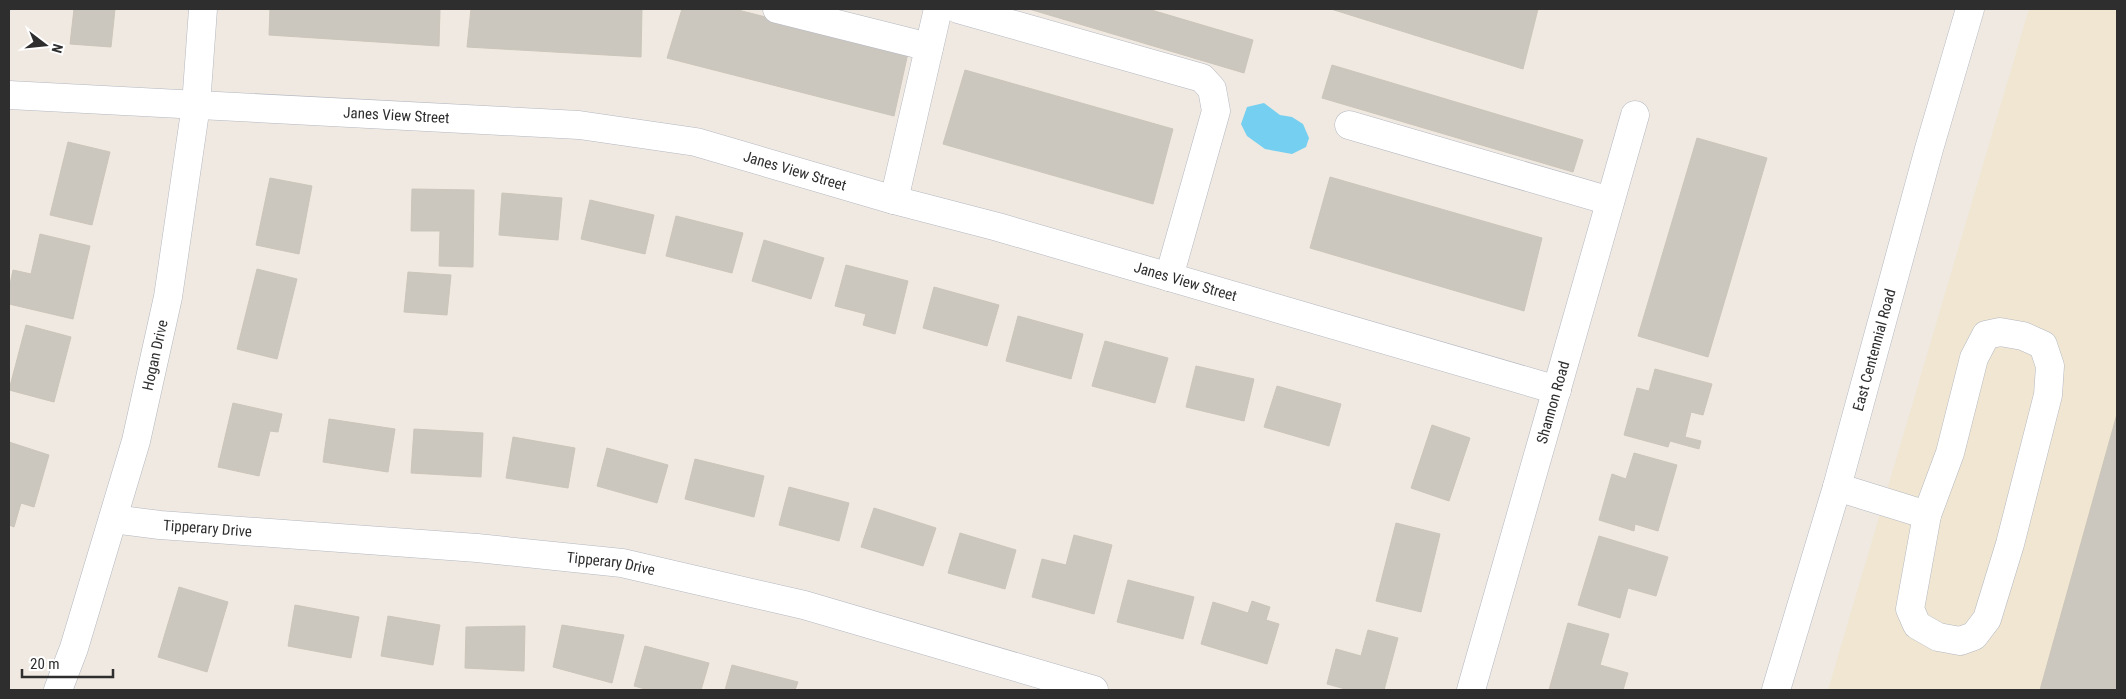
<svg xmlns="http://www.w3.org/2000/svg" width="2126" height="699" viewBox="0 0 2126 699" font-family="'Roboto Condensed',sans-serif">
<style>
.education{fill:#f0e6d1}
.water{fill:#75cff0}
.building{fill:#cbc7bf;stroke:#cbc5ba}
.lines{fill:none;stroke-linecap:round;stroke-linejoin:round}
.minor-casing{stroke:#b4b7c1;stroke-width:29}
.minor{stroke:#fff;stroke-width:28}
.labels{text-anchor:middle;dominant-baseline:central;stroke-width:4;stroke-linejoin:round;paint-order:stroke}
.street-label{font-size:15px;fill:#2e2e2e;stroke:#fff}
</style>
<rect width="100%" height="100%" fill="#efe9e1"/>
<path class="education" d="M2029,9H2117V690H1828Z"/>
<path class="water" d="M1264,103L1280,115L1292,117L1303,124L1309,138L1306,147L1292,154L1265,149L1247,136L1241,124L1247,107Z"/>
<path class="building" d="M74,9H115L111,47L70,44Z
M270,9H440L439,46L269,35Z
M471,9H642L641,57L467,47Z
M682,9H734L908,53L894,116L667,58Z
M1029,9H1148L1253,40L1244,73Z
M1331,9H1538L1523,69Z
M1332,65L1583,140L1573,172L1322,98Z
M965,70L1173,129L1153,204L943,144Z
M1697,138L1767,158L1708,357L1638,336Z
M68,142L110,152L92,225L50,215Z
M1330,177L1542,238L1524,311L1310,248Z
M270,178L312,186L299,254L256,245Z
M412,189L474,190L473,267L439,266L440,231H411Z
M502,193L562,198L558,240L499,235Z
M590,200L654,215L645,254L581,239Z
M676,216L743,233L732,273L666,256Z
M40,234L90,246L73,319L9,304V289L13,270L31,274Z
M764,240L824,258L811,299L752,281Z
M846,265L908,281L895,334L863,325L866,314L835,306Z
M257,269L297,279L277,359L237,349Z
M408,272L451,275L447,315L404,312Z
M934,287L999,305L987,346L923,328Z
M1018,316L1083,334L1071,379L1006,361Z
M26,325L71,337L54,402L9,390Z
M1105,341L1168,358L1155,403L1092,386Z
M1196,366L1254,379L1244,421L1186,407Z
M1655,369L1712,384L1703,415L1691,412L1685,437L1701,441L1699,449L1670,441L1668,447L1624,435L1637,388L1649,391Z
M1277,386L1341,404L1329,446L1264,427Z
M233,403L282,414L278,432L270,431L259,476L218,467Z
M2117,414V690H2040Z
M329,419L395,429L388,472L323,462Z
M1432,425L1470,438L1449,501L1411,488Z
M414,429L483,433L481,477L411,473Z
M513,437L575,448L568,488L506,478Z
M9,442L49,455L34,507L21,503L14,527L9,525Z
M607,448L668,465L657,503L597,486Z
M1634,453L1677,465L1658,531L1635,524L1634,531L1599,520L1612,474L1626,479Z
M695,459L764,476L754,517L685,499Z
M789,487L849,503L839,541L779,525Z
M874,508L936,528L923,566L861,547Z
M1396,523L1440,534L1421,612L1376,601Z
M960,533L1016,550L1005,589L948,573Z
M1074,535L1112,545L1094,614L1032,597L1042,559L1066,565Z
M1599,536L1668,557L1656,596L1628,588L1620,618L1578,605Z
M1128,580L1194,597L1183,639L1117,622Z
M179,587L228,602L207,672L158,657Z
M1252,601L1270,607L1266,620L1279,624L1267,664L1201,644L1213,602L1248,613Z
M295,605L359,617L351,658L288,646Z
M388,616L440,625L433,665L381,656Z
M1568,623L1609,634L1600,665L1628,673L1623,690H1549Z
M562,625L624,635L612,683L553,667Z
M525,626L524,671L465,668L466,627Z
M1368,630L1398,638L1384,690H1349L1327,684L1336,649L1361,656Z
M645,646L709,663L701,690H649L634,686Z
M732,665L798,682L795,690H725Z"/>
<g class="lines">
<g class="minor-casing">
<g id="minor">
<path d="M777,9L929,47"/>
<path d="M958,9L1202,78L1212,89L1216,111L1169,277"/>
<path id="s1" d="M9,95L579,125L696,142L894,200L998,227L1557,390"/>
<path d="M1349,125L1610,201"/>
<path d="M894,200L938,9"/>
<path d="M2000,332L2023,336L2043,345L2050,366L2048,395L2010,544L1987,619L1974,636L1960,641L1938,637L1917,625L1910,609L1927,515L1950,453L1974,358L1986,335Z"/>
<path d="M1837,487L1927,515"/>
<path id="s2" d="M113,519L160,525L477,548L622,563L804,605L1094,690"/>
<path id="s3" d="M58,690L74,648L136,441L168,297L196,105L203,9"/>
<path id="s4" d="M1471,690L1635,115"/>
<path id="s5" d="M1776,690L1837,487L1929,149L1970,9"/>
</g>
</g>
<use href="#minor" class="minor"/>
</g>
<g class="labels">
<g class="street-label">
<text stroke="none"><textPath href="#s1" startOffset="388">Janes View Street</textPath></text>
<text stroke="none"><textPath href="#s1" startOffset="792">Janes View Street</textPath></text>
<text stroke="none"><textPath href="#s1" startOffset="1198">Janes View Street</textPath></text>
<text stroke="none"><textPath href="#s5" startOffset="354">East Centennial Road</textPath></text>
<text stroke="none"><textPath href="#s3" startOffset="349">Hogan Drive</textPath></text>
<text stroke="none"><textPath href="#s4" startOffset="299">Shannon Road</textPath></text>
<text stroke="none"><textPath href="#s2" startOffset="95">Tipperary Drive</textPath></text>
<text stroke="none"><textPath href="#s2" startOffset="500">Tipperary Drive</textPath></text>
</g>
</g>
<rect width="2126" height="699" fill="none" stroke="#2e2e2e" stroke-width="20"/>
<g transform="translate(45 45) rotate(106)" stroke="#ffffff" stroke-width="4" paint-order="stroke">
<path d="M0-4L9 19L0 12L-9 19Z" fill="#2e2e2e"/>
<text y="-8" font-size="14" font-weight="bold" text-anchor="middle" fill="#2e2e2e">N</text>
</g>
<path d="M22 669v8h91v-8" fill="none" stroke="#2e2e2e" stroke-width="2.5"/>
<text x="30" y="669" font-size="15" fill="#2e2e2e" stroke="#ffffff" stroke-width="4" paint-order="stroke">20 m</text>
</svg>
